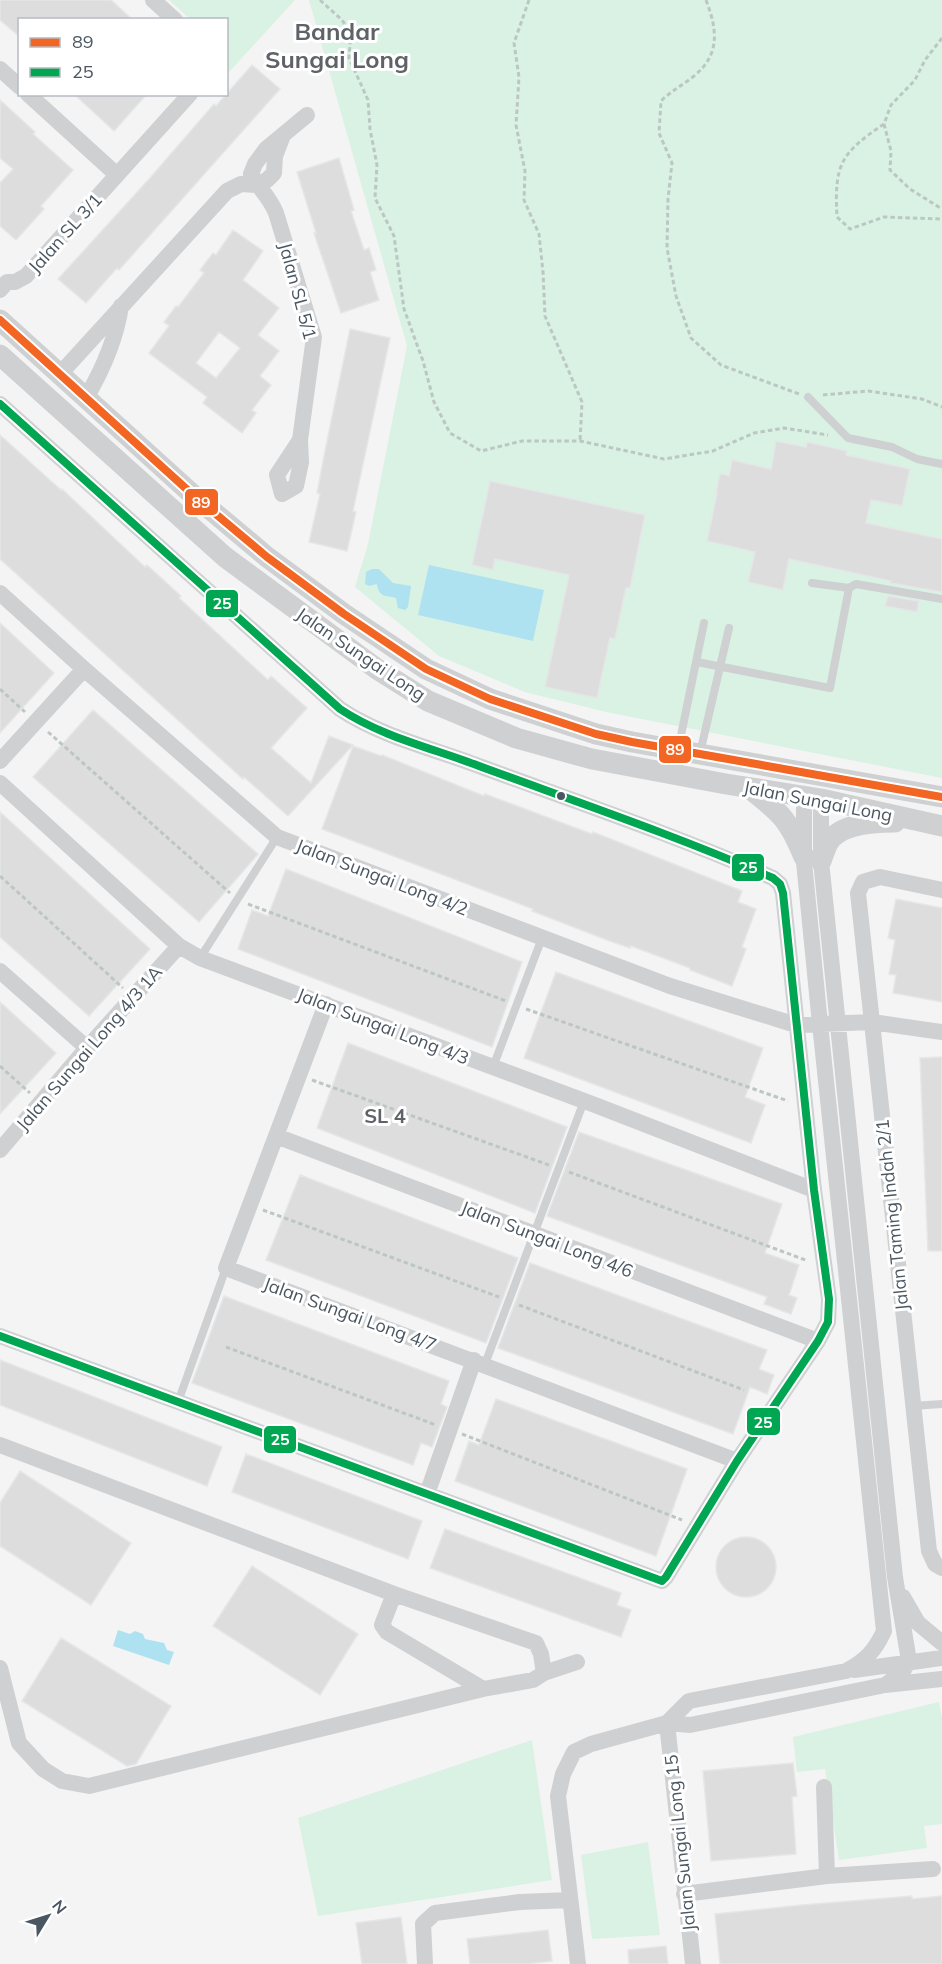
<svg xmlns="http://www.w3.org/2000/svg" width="942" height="1964" viewBox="0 0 942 1964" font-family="Mulish,sans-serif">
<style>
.green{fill:#d9f2e3}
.water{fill:#aee2f0}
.building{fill:#ddddde;stroke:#e5e6e7;stroke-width:1.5;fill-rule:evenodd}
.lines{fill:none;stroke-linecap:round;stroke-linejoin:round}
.path{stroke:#bcc7c4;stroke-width:3;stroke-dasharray:4.5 3;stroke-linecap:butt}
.service{stroke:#ced0d2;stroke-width:8}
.minor{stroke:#ced0d2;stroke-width:16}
.tertiary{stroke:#ced0d2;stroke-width:21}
.bus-1-casing{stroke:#fff;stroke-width:12}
.bus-2-casing{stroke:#fff;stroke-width:12}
.bus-1{stroke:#f26522;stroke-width:8}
.bus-2{stroke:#00a651;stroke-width:8}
.bus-dot{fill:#4a5661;stroke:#fff;stroke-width:2}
.labels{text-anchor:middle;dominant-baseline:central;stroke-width:6;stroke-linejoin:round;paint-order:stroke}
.street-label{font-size:18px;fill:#4a5661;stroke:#fff}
.neighbourhood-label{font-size:20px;font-weight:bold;fill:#5f6368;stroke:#fff}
.district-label{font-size:24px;font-weight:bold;fill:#5f6368;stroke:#fff}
.line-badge{stroke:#fff;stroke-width:2}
.badge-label{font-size:16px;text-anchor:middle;font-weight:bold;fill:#fff}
</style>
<rect width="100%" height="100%" fill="#f4f4f4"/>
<path class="green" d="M169,0H295L229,72L227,65L226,20L190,19Z
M309,0H942V778L606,712L525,692L439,656L355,587L368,544L407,346Z
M939,1702L942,1718V1824L924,1826L927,1848L839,1860L825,1769L797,1772L793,1737Z
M532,1740L552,1880L318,1916L298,1818Z
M648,1842L660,1935L592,1939L581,1855Z"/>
<path class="water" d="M429,565L544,590L533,641L418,615Z
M372,569H379L393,583L411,586L408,607L405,610L398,608L396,598C385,595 379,598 377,584L369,586L365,584L366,572Z
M118,1630L130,1634L135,1631L143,1634L145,1639L164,1643L167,1650L174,1652L169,1665L113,1646Z"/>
<path class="building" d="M0,0H111L133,20H20V37L0,20Z
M252,65L280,89L119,270L117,268L86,303L58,279L150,178L214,104L216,106Z
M74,94H147L114,131Z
M0,100L35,132L33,134L73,170L41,206L44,209L16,240L0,226V183L13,169L0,158Z
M339,158L354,210L351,211L364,250L369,248L376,270L370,272L379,300L341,313L314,233H316L297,172Z
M233,230L263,251L243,280L279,308L258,335L279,351L260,376L271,385L252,410L256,413L242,433L203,403L207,397L149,353L169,326L164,322L176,306L178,307L204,273L200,270L213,253L216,255ZM219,332L240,348L216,378L196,363Z
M350,329L390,338L353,511L356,512L347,551L309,542L320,494L317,493L326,446Z
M0,435L61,490L62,489L145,567L147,565L181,596L179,598L268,680L271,676L307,708L271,748L311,783L329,736L353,745L288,816L244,777L243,779L0,559Z
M776,441L806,447L807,442L847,451L846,455L910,469L902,506L871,500L866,523L942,539V592L890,583L891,581L789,559L783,590L748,582L755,552L707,541L717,493H716L720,473L729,476L732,460L771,469Z
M490,481L645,515L630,588H626L615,639L610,638L597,698L545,687L569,575L495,559L493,570L472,565Z
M888,596L919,601L917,612L885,606Z
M0,623L54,673L0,733Z
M93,710L258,854L199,922L33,777Z
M353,746L381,756L382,755L484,796L485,794L592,834L593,832L742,891L738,902L756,909L742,947L746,949L732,986L690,970V968L631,946L630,948L607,940L532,911L533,909L322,829Z
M0,812L150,949L89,1016L0,937Z
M286,869L522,962L492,1047L238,949L252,910L268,916Z
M896,899L942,908V1002L893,993L896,975L889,974L895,940L888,938Z
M556,972L763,1048L745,1097L765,1105L751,1143L524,1058Z
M0,1002L56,1053L0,1114Z
M348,1043L567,1127L535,1213L317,1128Z
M942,1057V1251H928L920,1058Z
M579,1132L782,1204L765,1253L799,1265L789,1295L797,1298L791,1314L764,1304L767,1297L547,1216Z
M300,1175L518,1258L486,1343L266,1260Z
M530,1263L767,1350L759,1369L774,1375L767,1394L750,1387L733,1434L498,1348Z
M224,1296L449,1381L441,1404L447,1407L432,1447L421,1443L413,1465L192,1383Z
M0,1360L222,1447L207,1486L0,1405Z
M496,1399L687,1469L656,1556L455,1481L469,1441L479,1445Z
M246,1454L422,1521L408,1559L232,1492Z
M20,1471L131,1543L91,1605L0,1546V1503Z
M445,1529L621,1593L617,1605L631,1610L621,1637L430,1568Z
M716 1567a30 30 0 1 1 60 0a30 30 0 1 1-60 0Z
M252,1566L358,1634L320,1695L213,1626Z
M61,1638L171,1706L136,1764L127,1766L22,1701Z
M793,1763L797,1796L792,1797L796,1854L711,1861L703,1771Z
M912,1896V1899L942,1896V1964H720L715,1914L802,1905Z
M401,1917L407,1964H362L356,1923Z
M548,1930L552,1961L527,1964H470L467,1939Z
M666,1946L668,1964H629L628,1950Z"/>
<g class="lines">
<path class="path" d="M320,0L341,19L351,32L349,58L368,100L370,129L377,165L375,198L394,236L404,309L423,361L434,402L450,433L481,451L522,441H580L664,459L713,451L754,433L784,428L828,435
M529,0L514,43L519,77L516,125L525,171L524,200L539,234L543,272L545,316L582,402L580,441
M706,0C717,29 721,54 694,76C683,85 671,91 661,101L659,133L672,163L668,199L667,248L676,296L691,338L721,365L799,394
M942,38L925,60L915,80L891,105L884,124L891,151L890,170L910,189L942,209
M884,124C841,153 834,164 837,217L850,229L884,217L942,219
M823,395L868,391L922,399L942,407
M0,689L25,712
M48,732L230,893
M0,876L123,988
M248,904L506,1001
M526,1009L788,1101
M0,1066L30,1093
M312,1080L549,1165
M569,1172L808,1261
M263,1210L499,1297
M519,1305L744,1390
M226,1347L436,1425
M462,1434L682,1520"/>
<path class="service" d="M808,397L848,438L892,447L917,459L942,464
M849,588L856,584L942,599
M697,662L830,688L849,588L812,583
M678,750L704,623
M700,753L729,628
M200,958L277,837
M493,1067L542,938
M485,1364L584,1101
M178,1402L226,1268
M913,1406L942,1404"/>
<path class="minor" d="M153,0L175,20
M0,69L20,87
M28,94L117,175
M0,290L7,282H15L26,276L190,94
M60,374L227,191L241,184L256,185L267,180L274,173L275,156L282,138
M86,398C103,369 116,340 121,306
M0,404L340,709C382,737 432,748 479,766C577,802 677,836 773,878L780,884L783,893L814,1190L829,1299L828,1322L818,1341L737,1461L666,1577L662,1581L0,1336
M300,440L277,475L282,494L296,486L301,462L300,440L314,337L276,213C269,196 259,189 251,174L255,164L266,149L307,115
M0,593L84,669L277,837L670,986L796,1025L872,1022L942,1032
M0,761L84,669
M0,783L179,946L200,958L595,1105L814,1190
M821,799V861L895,1577L909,1661L902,1673L885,1685
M942,890L880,877L863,882L858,893L929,1551L935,1564L942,1568
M0,971L87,1048
M326,1004L226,1268L737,1461
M276,1136L818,1341
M0,1150L87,1048L179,946
M0,1445L394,1594L536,1643L541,1654L544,1673L533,1680L483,1689L89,1786L62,1781L43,1769L19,1743L0,1668
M427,1494L474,1360
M394,1594L382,1625L387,1632L483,1689
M903,1597L918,1623L942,1643
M854,1670L942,1658
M544,1673L577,1662
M667,1723L689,1701L846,1671C865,1661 875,1651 884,1631L820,1024L804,862V796
M667,1723L693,1964
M824,1787L827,1876
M684,1894L827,1876L933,1869
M425,1964L423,1924L435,1913L520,1902L570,1900
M578,1964L558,1796L563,1774L574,1752L591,1744L667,1723L690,1725L885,1685L942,1679"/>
<path class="tertiary" d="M0,320L192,494L267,557L344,614L426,669L490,699L596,734L632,742L942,797
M0,355L225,557L377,669L428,701L516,738L592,759L726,784L821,799L942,826
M750,789C781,813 789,820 804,857
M821,861C823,856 825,849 828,843C840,823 875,822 895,822"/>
<g class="bus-1-casing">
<path id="bus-1" d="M0,320L192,494L267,557L344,614L426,669L490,699L596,734L632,742L942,797"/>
</g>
<g class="bus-2-casing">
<path id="bus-2" d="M0,404L340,709C382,737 432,748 479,766C577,802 677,836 773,878L780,884L783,893L814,1190L829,1299L828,1322L818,1341L737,1461L666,1577L662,1581L0,1336"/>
</g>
<use href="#bus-1" class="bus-1"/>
<use href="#bus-2" class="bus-2"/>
</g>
<circle class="bus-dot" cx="561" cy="796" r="5"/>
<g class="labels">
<g class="street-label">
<text transform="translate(65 233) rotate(-48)">Jalan SL 3/1</text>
<text transform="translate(298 291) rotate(75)">Jalan SL 5/1</text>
<text transform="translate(361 654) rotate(34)">Jalan Sungai Long</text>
<text transform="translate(818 801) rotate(11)">Jalan Sungai Long</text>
<text transform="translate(382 877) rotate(21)">Jalan Sungai Long 4/2</text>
<text transform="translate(383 1026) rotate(21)">Jalan Sungai Long 4/3</text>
<text transform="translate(89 1048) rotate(-49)">Jalan Sungai Long 4/3 1A</text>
<text transform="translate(892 1215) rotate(-96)">Jalan Taming Indah 2/1</text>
<text transform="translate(547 1239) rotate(21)">Jalan Sungai Long 4/6</text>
<text transform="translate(350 1314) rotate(20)">Jalan Sungai Long 4/7</text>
<text transform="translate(680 1843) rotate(-96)">Jalan Sungai Long 15</text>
</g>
<g class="neighbourhood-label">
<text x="385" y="1115">SL 4</text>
</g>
<g class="district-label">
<text x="337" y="31">Bandar<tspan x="337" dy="28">Sungai Long</tspan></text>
</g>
</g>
<g class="line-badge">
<rect x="184" y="488" width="35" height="28" rx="6" fill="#f26522"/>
<rect x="205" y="589" width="34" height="29" rx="6" fill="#00a651"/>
<rect x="658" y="735" width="34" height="29" rx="6" fill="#f26522"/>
<rect x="731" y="853" width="34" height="29" rx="6" fill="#00a651"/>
<rect x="746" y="1407" width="35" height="29" rx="6" fill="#00a651"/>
<rect x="263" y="1425" width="34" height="29" rx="6" fill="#00a651"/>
</g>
<g class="badge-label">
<text x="201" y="508">89</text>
<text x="222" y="609">25</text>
<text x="675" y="755">89</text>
<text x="748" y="873">25</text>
<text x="763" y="1428">25</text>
<text x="280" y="1445">25</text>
</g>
<rect x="18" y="18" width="210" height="78" fill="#ffffff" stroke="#b7bbc0" stroke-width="1.5"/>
<rect x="30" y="38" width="30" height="9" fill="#f26522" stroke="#b7bbc0" stroke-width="1.5"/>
<text x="72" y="48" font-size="18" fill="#4a5661">89</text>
<rect x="30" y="68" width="30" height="9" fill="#00a651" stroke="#b7bbc0" stroke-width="1.5"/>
<text x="72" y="78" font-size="18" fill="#4a5661">25</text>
<g transform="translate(48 1916) rotate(52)" stroke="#ffffff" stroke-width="4.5" paint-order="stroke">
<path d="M0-4.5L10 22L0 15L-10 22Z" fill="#4a5661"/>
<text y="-9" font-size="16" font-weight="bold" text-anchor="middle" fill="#4a5661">N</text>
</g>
</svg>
